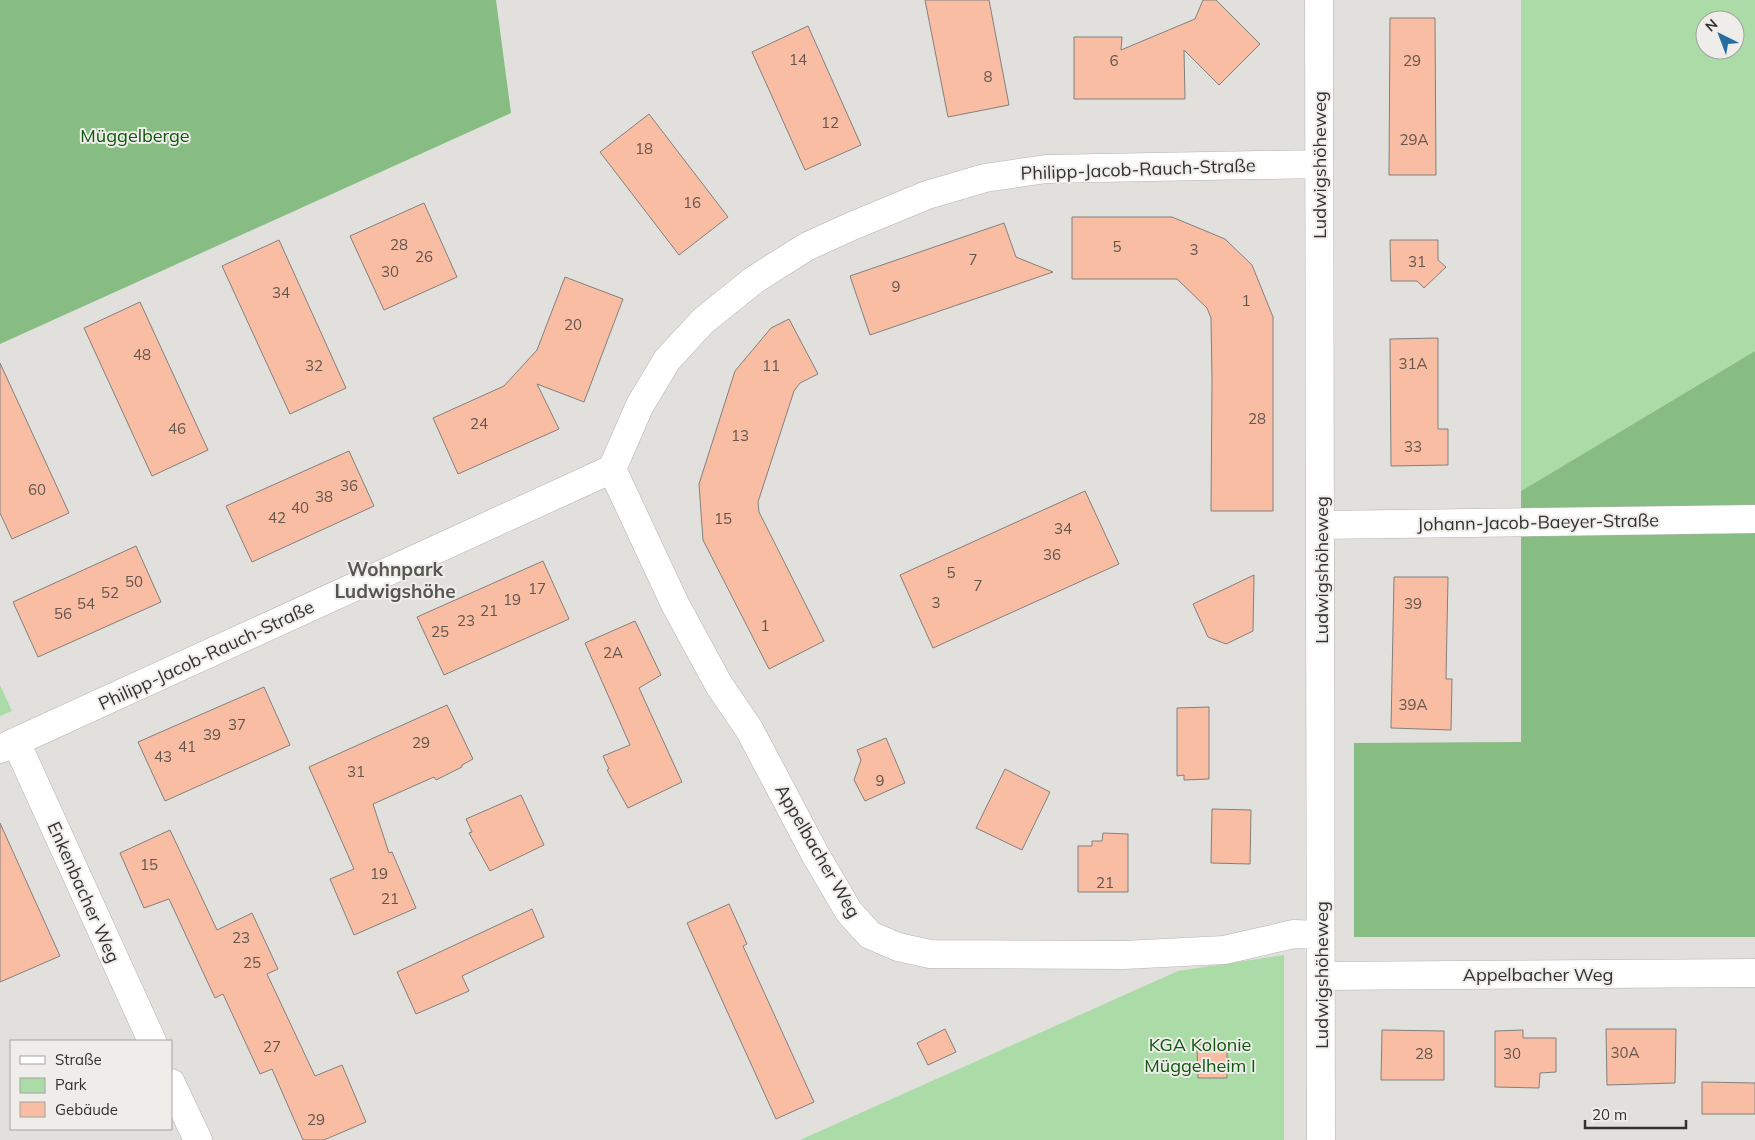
<svg xmlns="http://www.w3.org/2000/svg" width="1755" height="1140" viewBox="0 0 1755 1140" font-family="Mulish,sans-serif">
<style>
.green{fill:#abdca7;fill-rule:evenodd}
.forest{fill:#87bc83}
.building{fill:#f8bda2;stroke:#83807f}
.lines{fill:none;stroke-linecap:round;stroke-linejoin:round}
.minor-casing{stroke:#b4b3b0;stroke-width:29}
.minor{stroke:#fff;stroke-width:28}
.labels{text-anchor:middle;dominant-baseline:central;stroke-width:4;stroke-linejoin:round;paint-order:stroke}
.number-label{font-size:15px;fill:#64554d}
.park-label{font-size:18px;fill:#0e580c;stroke:#eeedea}
.street-label{font-size:18px;fill:#323231;stroke:#eeedea}
.neighbourhood-label{font-size:19px;font-weight:bold;fill:#565653;stroke:#eeedea}
</style>
<rect width="100%" height="100%" fill="#e1e0dd"/>
<path class="green" d="M1521,0H1755V351L1521,491ZM1705,20H1735V50H1705Z
M0,685L12,711L0,716Z
M1284,955V1140H800L1178,971Z"/>
<path class="forest" d="M0,0H496L511,113L0,344Z
M1755,351V937H1354V743L1521,742V491Z"/>
<path class="building" d="M925,0H989L1009,105L948,117Z
M1203,0H1216L1260,44L1219,85L1184,50L1185,99H1074V37H1122L1121,50L1195,19Z
M1390,18H1435L1436,175H1389Z
M808,26L861,145L805,170L752,52Z
M649,114L728,217L679,255L600,152Z
M424,203L457,277L384,310L350,236Z
M1072,217H1172L1225,239L1252,265L1273,317V511H1211L1212,381L1211,318L1207,308L1177,279H1072Z
M1004,223L1016,257L1053,272L870,335L850,276Z
M279,240L346,388L290,414L222,266Z
M1390,240H1438V260L1446,267L1424,288L1417,281H1391Z
M565,277L623,299L584,402L537,384L559,429L458,474L433,418L504,386L537,350Z
M140,302L208,450L152,476L84,328Z
M789,319L818,374L800,383L794,391L758,502L759,512L824,641L769,669L703,540L699,484L735,371L771,328Z
M1438,338V429H1448V465L1391,466L1390,339Z
M0,363L69,513L12,539L0,513Z
M349,451L374,506L252,562L226,506Z
M1085,491L1119,564L933,648L900,575Z
M136,546L161,602L38,657L13,602Z
M543,561L569,619L444,675L417,617Z
M1254,575L1253,631L1226,644L1208,637L1193,604Z
M1394,577H1448L1446,679H1452L1451,730L1391,728Z
M635,621L661,675L639,688L682,782L628,808L607,770L609,769L603,756L630,745L585,643Z
M264,687L290,745L165,801L138,742Z
M447,705L473,759L462,765V767L436,780L434,777L373,804L389,853L392,852L416,908L354,935L330,879L354,869L309,767Z
M1209,707V779L1184,780V775L1177,776V708Z
M886,738L905,783L865,801L854,780L861,760L857,750Z
M1005,769L1050,792L1022,850L976,828Z
M521,795L544,845L490,871L469,833L472,832L466,819Z
M1212,809L1251,810L1250,864L1211,863Z
M0,823L60,956L0,982Z
M170,830L217,930L252,913L278,969L267,974L315,1076L342,1065L366,1122L324,1140H303L272,1069L260,1074L223,994L215,998L169,899L144,908L120,853Z
M1103,833L1128,834V892H1078V846H1092V841H1102Z
M729,904L747,944L743,946L814,1102L776,1119L687,923Z
M532,909L544,937L462,976L469,991L416,1014L397,972Z
M945,1029L956,1052L928,1065L917,1043Z
M1606,1029H1676L1675,1083L1607,1085Z
M1382,1030L1444,1031V1080H1381Z
M1523,1030V1038H1556V1072L1540,1073L1539,1088L1495,1087V1031Z
M1197,1045H1227V1078H1198Z
M1702,1082L1755,1083V1114H1702Z"/>
<g class="lines">
<g class="minor-casing">
<path id="minor" d="M1319,0L1321,1140
M612,469L675,604L719,685L749,729L815,854L849,912L870,935L898,947L930,954L1124,955L1224,950L1294,934L1320,935
M1321,525L1755,519
M16,742L152,1041
M0,749L612,469L640,405L667,360L703,321L754,280L806,247L852,226L927,195L985,178L1046,169L1319,164
M1321,976L1755,973
M171,1083L198,1140"/>
</g>
<use href="#minor" class="minor"/>
</g>
<g class="labels">
<g class="number-label">
<text x="798" y="59">14</text>
<text x="1114" y="60">6</text>
<text x="1412" y="60">29</text>
<text x="988" y="76">8</text>
<text x="830" y="122">12</text>
<text x="1414" y="139">29A</text>
<text x="644" y="148">18</text>
<text x="692" y="202">16</text>
<text x="399" y="244">28</text>
<text x="1117" y="246">5</text>
<text x="1194" y="249">3</text>
<text x="424" y="256">26</text>
<text x="973" y="259">7</text>
<text x="1417" y="261">31</text>
<text x="390" y="271">30</text>
<text x="896" y="286">9</text>
<text x="281" y="292">34</text>
<text x="1246" y="300">1</text>
<text x="573" y="324">20</text>
<text x="142" y="354">48</text>
<text x="1413" y="363">31A</text>
<text x="314" y="365">32</text>
<text x="771" y="365">11</text>
<text x="1257" y="418">28</text>
<text x="479" y="423">24</text>
<text x="177" y="428">46</text>
<text x="740" y="435">13</text>
<text x="1413" y="446">33</text>
<text x="349" y="485">36</text>
<text x="37" y="489">60</text>
<text x="324" y="496">38</text>
<text x="300" y="507">40</text>
<text x="277" y="517">42</text>
<text x="723" y="518">15</text>
<text x="1063" y="528">34</text>
<text x="1052" y="554">36</text>
<text x="951" y="572">5</text>
<text x="134" y="581">50</text>
<text x="978" y="585">7</text>
<text x="537" y="588">17</text>
<text x="110" y="592">52</text>
<text x="512" y="599">19</text>
<text x="936" y="602">3</text>
<text x="86" y="603">54</text>
<text x="1413" y="603">39</text>
<text x="489" y="610">21</text>
<text x="63" y="613">56</text>
<text x="466" y="620">23</text>
<text x="765" y="625">1</text>
<text x="440" y="631">25</text>
<text x="613" y="652">2A</text>
<text x="1413" y="704">39A</text>
<text x="237" y="724">37</text>
<text x="212" y="734">39</text>
<text x="421" y="742">29</text>
<text x="187" y="746">41</text>
<text x="163" y="756">43</text>
<text x="356" y="771">31</text>
<text x="880" y="780">9</text>
<text x="149" y="864">15</text>
<text x="379" y="873">19</text>
<text x="1105" y="882">21</text>
<text x="390" y="898">21</text>
<text x="241" y="937">23</text>
<text x="252" y="962">25</text>
<text x="272" y="1046">27</text>
<text x="1625" y="1052">30A</text>
<text x="1424" y="1053">28</text>
<text x="1512" y="1053">30</text>
<text x="316" y="1119">29</text>
</g>
<g class="park-label">
<text x="135" y="135">Müggelberge</text>
<text x="1200" y="1044">KGA Kolonie<tspan x="1200" dy="21">Müggelheim I</tspan></text>
</g>
<g class="street-label">
<text transform="translate(1319 165) rotate(-90)">Ludwigshöheweg</text>
<text transform="translate(1138 169) rotate(-2)">Philipp-Jacob-Rauch-Straße</text>
<text transform="translate(1538 522) rotate(-1)">Johann-Jacob-Baeyer-Straße</text>
<text transform="translate(1321 570) rotate(-90)">Ludwigshöheweg</text>
<text transform="translate(206 655) rotate(-25)">Philipp-Jacob-Rauch-Straße</text>
<text transform="translate(818 851) rotate(60)">Appelbacher Weg</text>
<text transform="translate(84 892) rotate(66)">Enkenbacher Weg</text>
<text x="1538" y="974">Appelbacher Weg</text>
<text transform="translate(1321 975) rotate(-90)">Ludwigshöheweg</text>
</g>
<g class="neighbourhood-label">
<text x="395" y="569">Wohnpark<tspan x="395" dy="22">Ludwigshöhe</tspan></text>
</g>
</g>
<rect x="10" y="1040" width="162" height="90" fill="#eeedea" stroke="#a3a2a0"/>
<rect x="20" y="1056" width="25" height="8" fill="#ffffff" stroke="#a3a2a0"/>
<text x="55" y="1065" font-size="15" fill="#323231">Straße</text>
<rect x="20" y="1078" width="25" height="15" fill="#abdca7" stroke="#a3a2a0"/>
<text x="55" y="1090" font-size="15" fill="#323231">Park</text>
<rect x="20" y="1102" width="25" height="15" fill="#f8bda2" stroke="#a3a2a0"/>
<text x="55" y="1115" font-size="15" fill="#323231">Gebäude</text>
<g transform="translate(1720 35) rotate(318)"><circle r="24" fill="#eeedea" stroke="#a3a2a0"/>
<path d="M0-4L9 19L0 12L-9 19Z" fill="#266da1"/>
<text y="-8" font-size="14" font-weight="bold" text-anchor="middle" fill="#323231">N</text>
</g>
<path d="M1585 1120v8h101v-8" fill="none" stroke="#323231" stroke-width="2.5"/>
<text x="1592" y="1120" font-size="15" fill="#323231" stroke="#eeedea" stroke-width="4" paint-order="stroke">20 m</text>
</svg>
